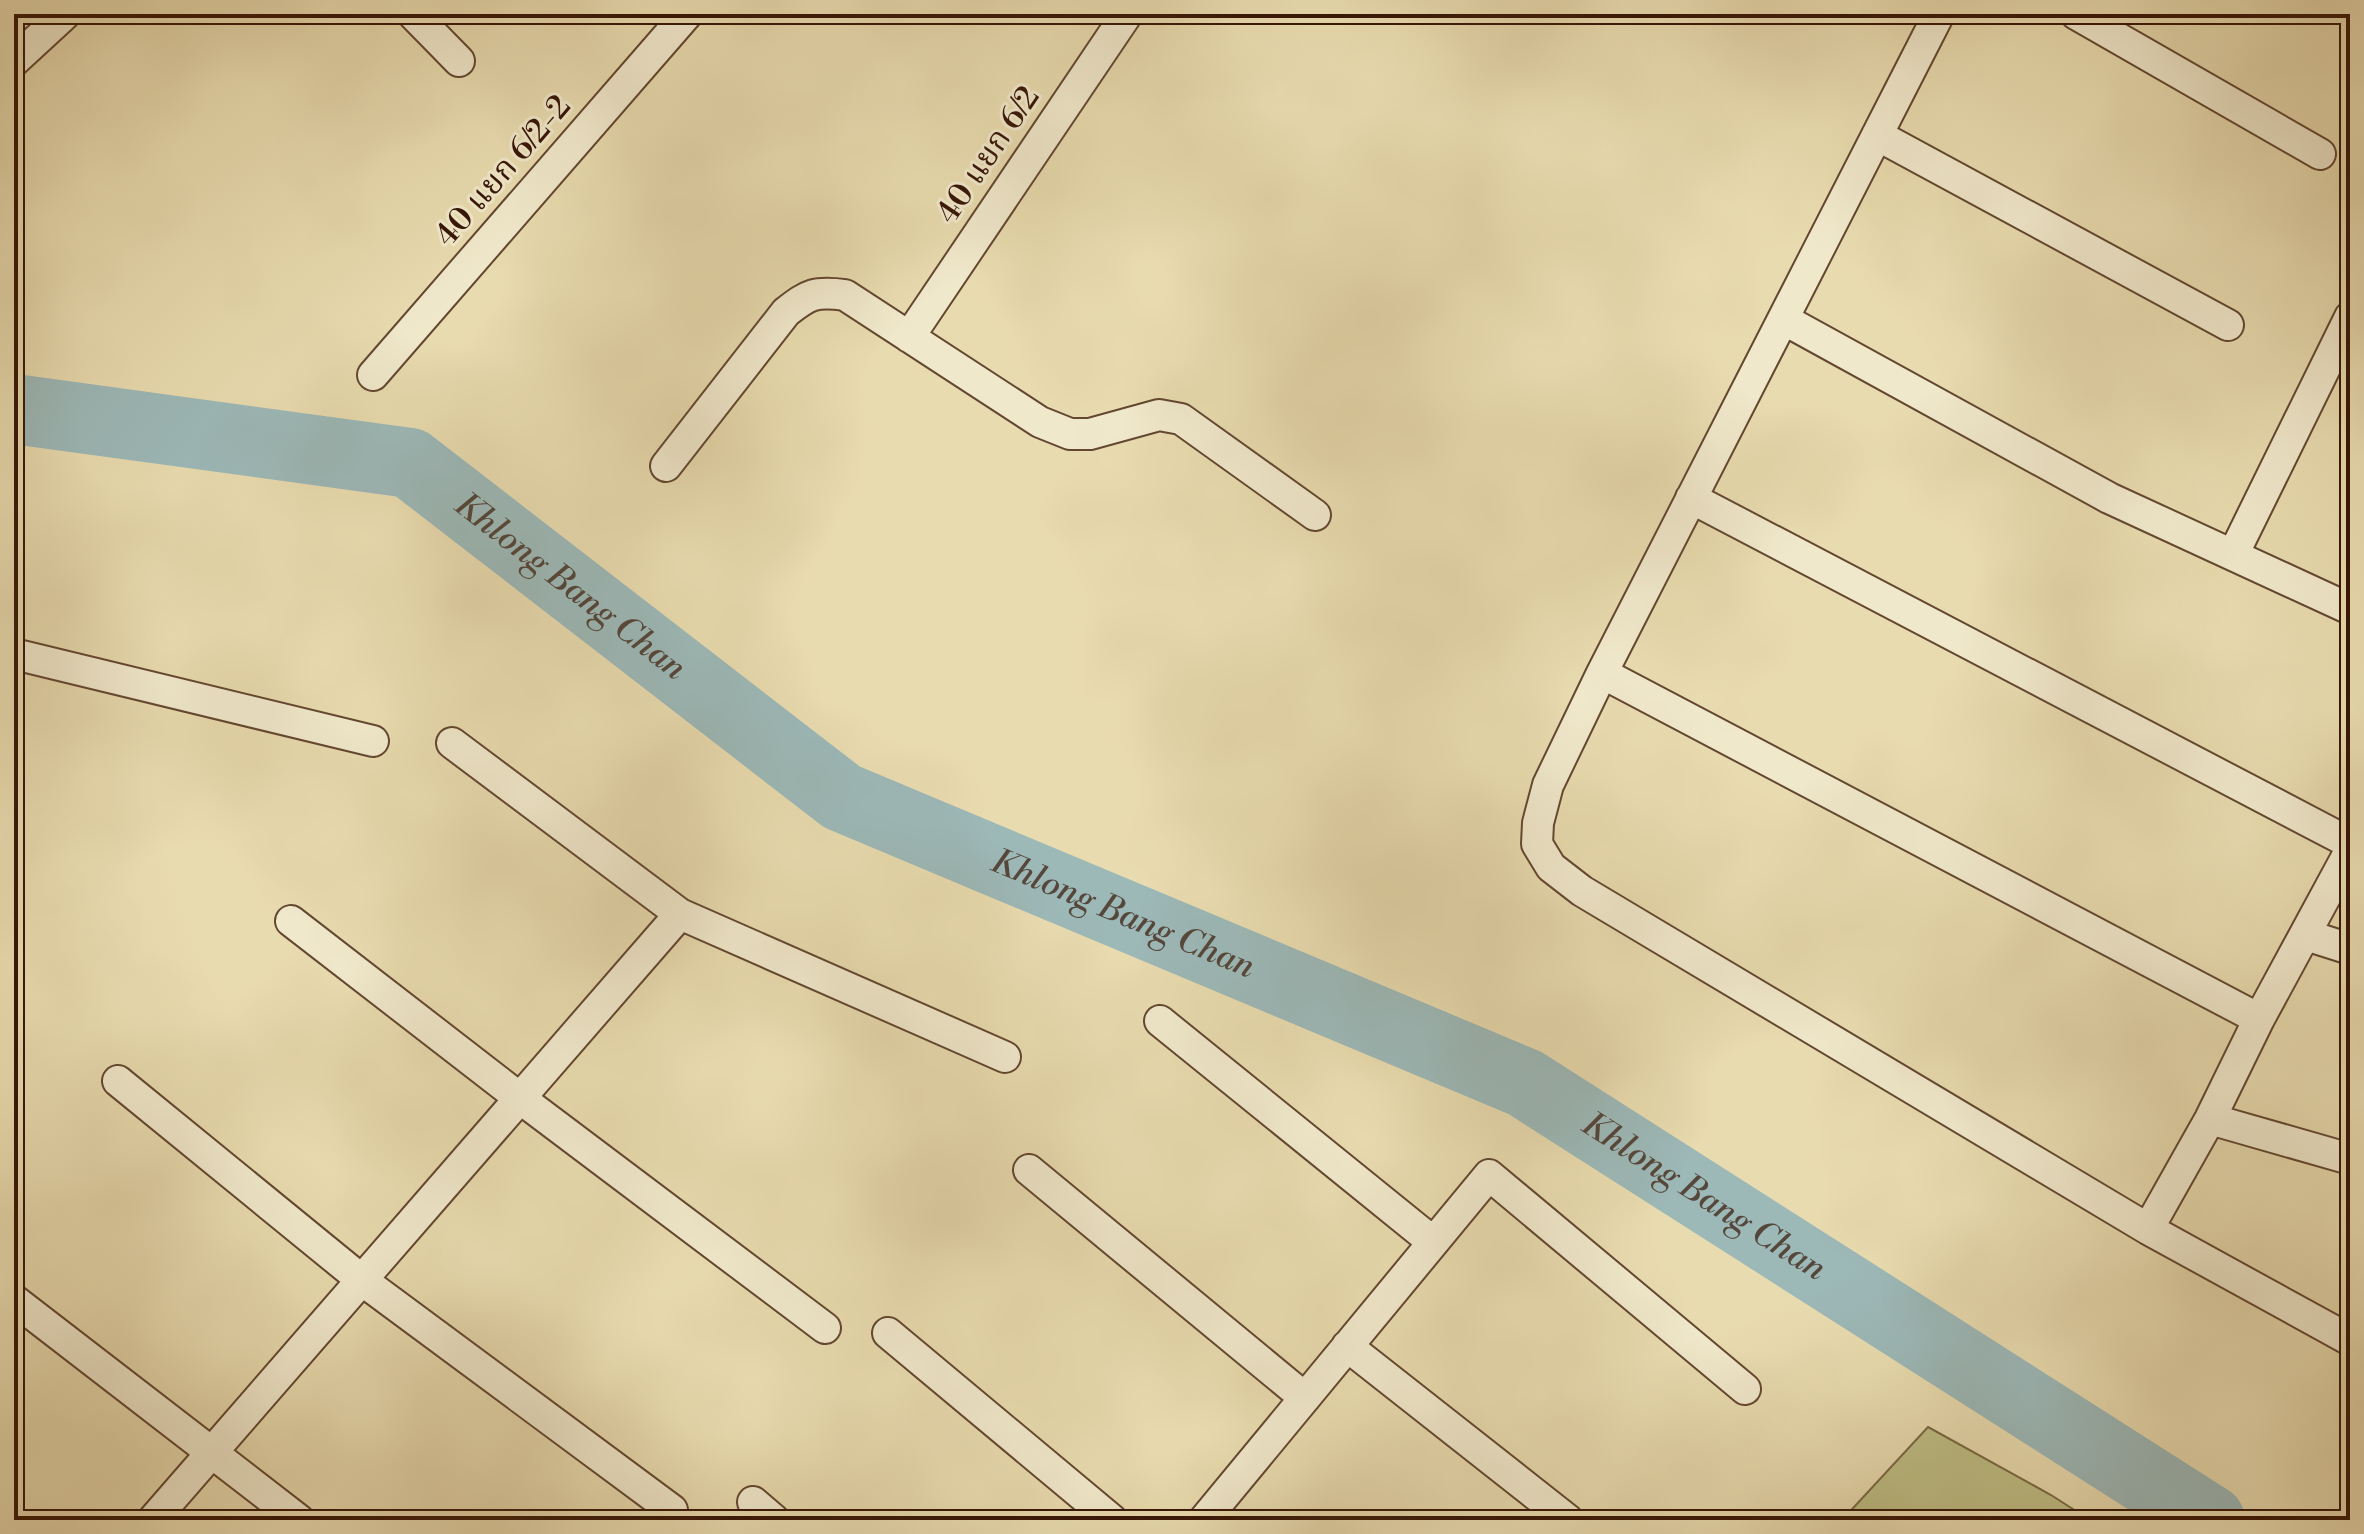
<svg xmlns="http://www.w3.org/2000/svg" width="2364" height="1534" viewBox="0 0 2364 1534" font-family="'Libre Bodoni','Noto Serif Thai',serif">
<style>
.green{fill:#bebe85;stroke:#7a6a46;stroke-width:2}
.lines{fill:none;stroke-linecap:round;stroke-linejoin:round}
.river{stroke:#9cb8b7;stroke-width:70}
.minor-casing{stroke:#634730;stroke-width:34}
.minor{stroke:#f0e8cb;stroke-width:30}
.labels{text-anchor:middle;dominant-baseline:central;stroke-width:6;stroke-linejoin:round;paint-order:stroke}
.street-label{font-size:32px;fill:#371606;stroke:#f0e8cb}
.water-label{font-size:34px;font-style:italic;fill:#55473b;stroke:#f0e8cb}
</style>
<rect width="100%" height="100%" fill="#e8dbaf"/>
<filter id="stains"><feTurbulence type="fractalNoise" baseFrequency=".0025" numOctaves="4"/><feColorMatrix values="0 0 0 0 .2 0 0 0 0 .09 0 0 0 0 .02 0 0 0 .5 -.17"/></filter>
<radialGradient id="worn" r=".72"><stop offset=".6" stop-color="#630" stop-opacity="0"/><stop offset="1" stop-color="#630" stop-opacity=".3"/></radialGradient>
<path class="green" d="M1928,1427L2051,1495L2090,1520H1842Z"/>
<g class="lines">
<path class="river" id="s1" d="M14,409L410,463L842,797L1525,1083L2210,1520"/>
<g class="minor-casing">
<path id="minor" d="M413,14L459,61
M1939,14L1602,673L1548,785L1538,823L1537,844L1551,867L1582,891L2148,1229L2350,1340
M2076,14L2320,154
M14,61L65,14
M1877,135L2228,325
M1783,319L2109,498L2350,609
M909,337L1127,14
M373,375L687,14
M666,466L786,312C809,294 815,291 845,295L1040,422L1070,434H1090L1159,415L1181,419L1315,515
M1691,498L2350,843
M2233,555L2350,317
M14,654L373,741
M1602,673L2259,1019
M452,743L680,914L1005,1057
M291,921L521,1099L825,1328
M2306,935L2350,949
M1160,1021L1433,1242
M118,1081L363,1281L672,1510
M2210,1119L2350,1159
M1029,1170L1305,1398
M2148,1229L2210,1119L2259,1019L2350,851
M14,1300L299,1520
M888,1333L1112,1520
M1347,1346L1568,1520
M753,1502L774,1520
M153,1520L680,914
M1204,1520L1489,1175L1745,1389"/>
</g>
<use href="#minor" class="minor"/>
</g>
<g class="labels">
<g class="street-label">
<text transform="translate(988 155) rotate(-56)">40 แยก 6/2</text>
<text transform="translate(503 171) rotate(-49)">40 แยก 6/2-2</text>
</g>
<g class="water-label">
<text stroke="none"><textPath href="#s1" startOffset="602">Khlong Bang Chan</textPath></text>
<text stroke="none"><textPath href="#s1" startOffset="1250">Khlong Bang Chan</textPath></text>
<text stroke="none"><textPath href="#s1" startOffset="1898">Khlong Bang Chan</textPath></text>
</g>
</g>
<rect width="2364" height="1534" fill="none" stroke="#e8dbaf" stroke-width="48"/>
<rect x="16" y="16" width="2332" height="1502" fill="none" stroke="#371606" stroke-width="4"/>
<rect x="24" y="24" width="2316" height="1486" fill="none" stroke="#371606" stroke-width="2"/>
<rect width="100%" height="100%" filter="url(#stains)"/>
<rect width="100%" height="100%" fill="url(#worn)"/>
</svg>
